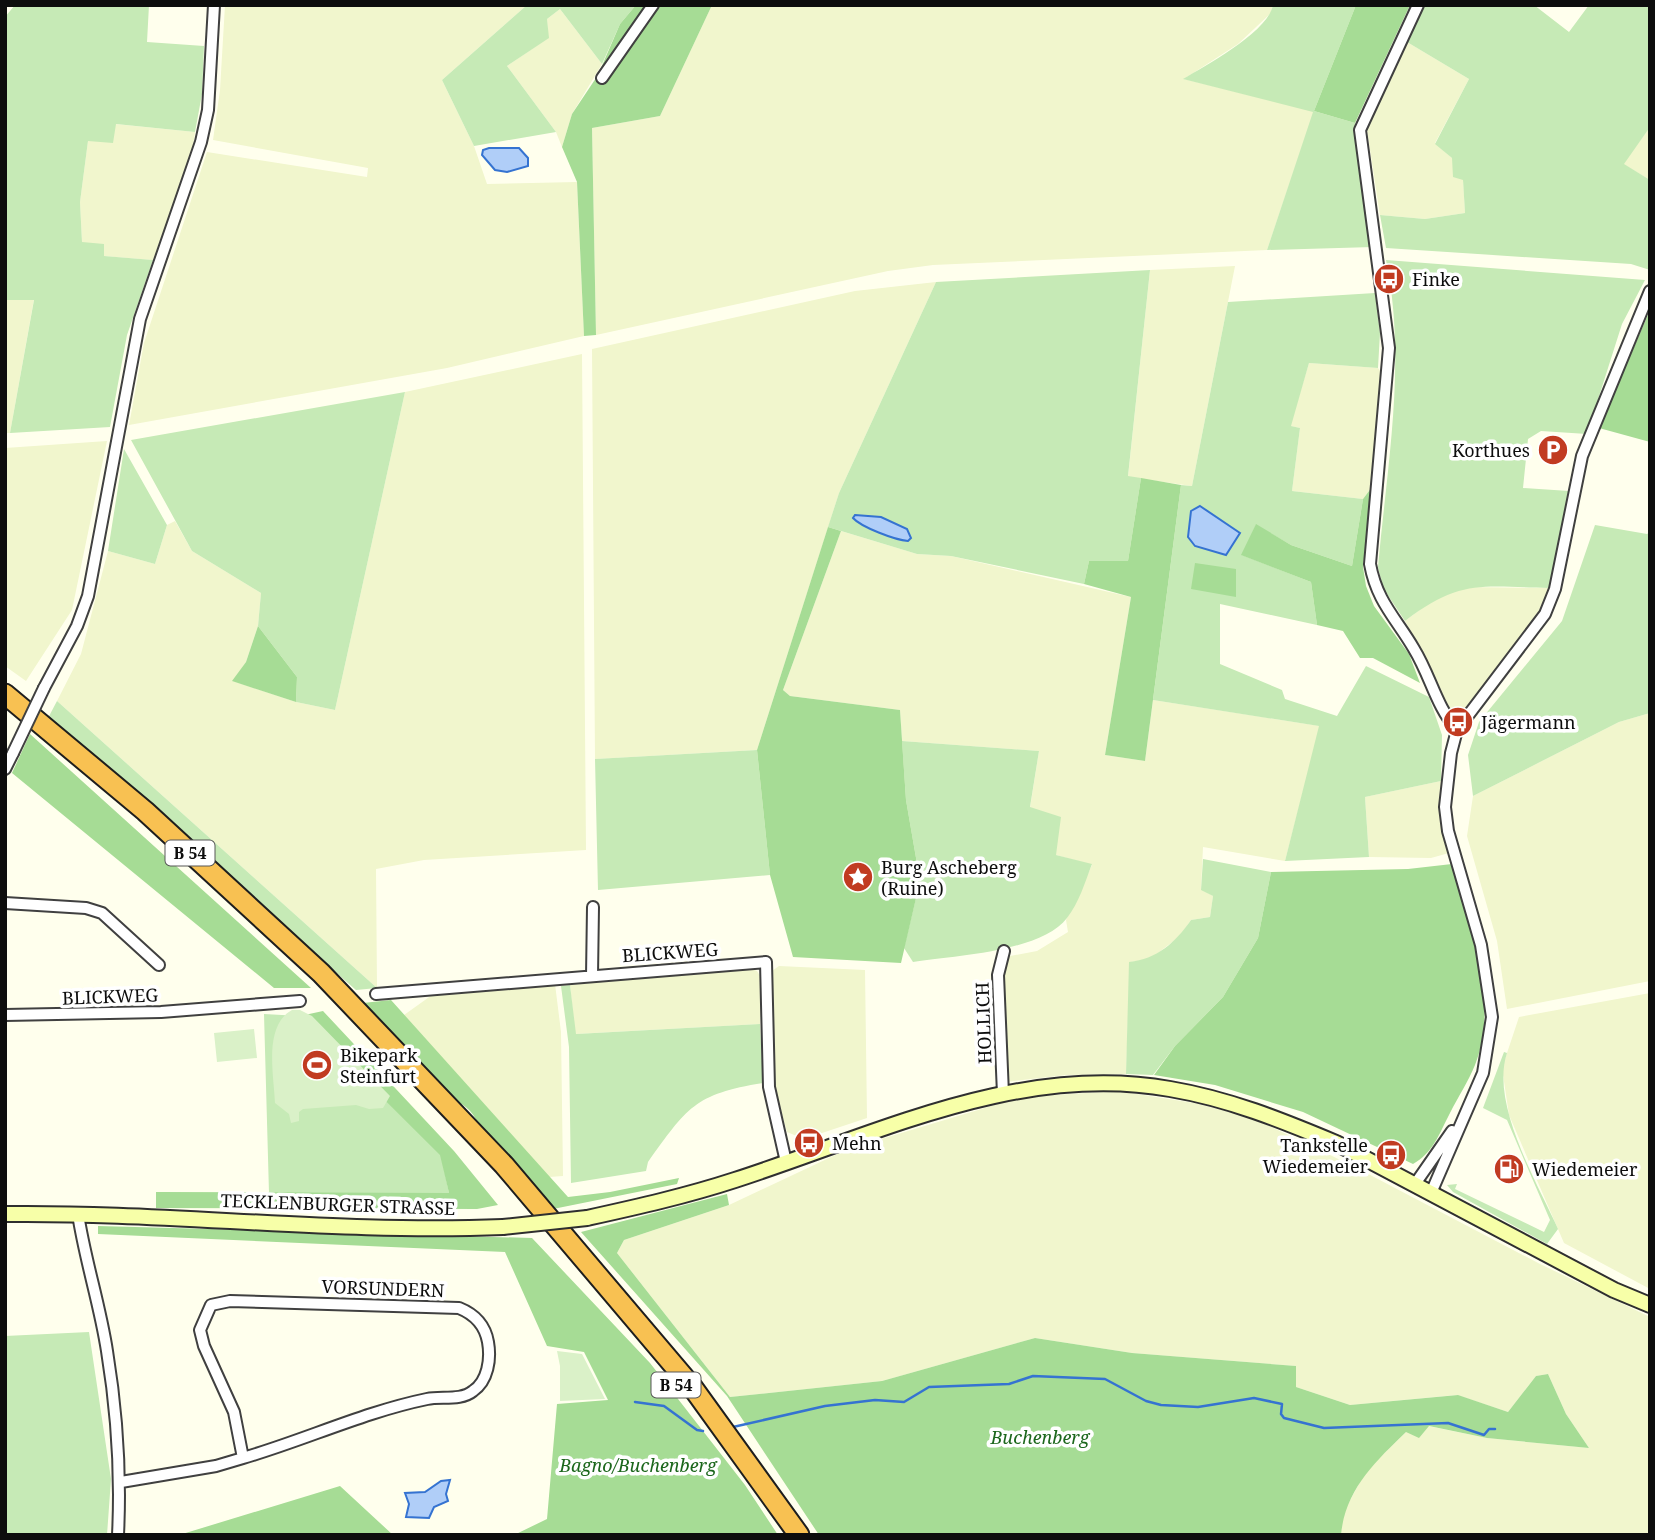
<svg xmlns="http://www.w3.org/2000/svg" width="1655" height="1540" viewBox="0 0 1655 1540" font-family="'Noto Serif',serif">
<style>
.farmland{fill:#f1f6cd}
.green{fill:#c6eab6}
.forest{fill:#a6dc95}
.pitch{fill:#daf1c8}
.water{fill:#b0cef8;stroke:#3573d1;stroke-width:2}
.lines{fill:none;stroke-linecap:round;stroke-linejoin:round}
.stream{stroke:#3573d1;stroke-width:2.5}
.street-casing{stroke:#404040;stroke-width:14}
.secondary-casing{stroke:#2f2f2f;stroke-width:18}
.highway-casing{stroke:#1e1e1e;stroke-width:23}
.street{stroke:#fff;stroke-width:10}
.secondary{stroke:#f7ffa8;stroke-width:14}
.highway{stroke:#f8c152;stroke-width:19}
.street-bridge-casing{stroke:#404040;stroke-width:14;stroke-linecap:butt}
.secondary-bridge-casing{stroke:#2f2f2f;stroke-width:18;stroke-linecap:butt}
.street-bridge{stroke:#fff;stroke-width:10}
.secondary-bridge{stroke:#f7ffa8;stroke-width:14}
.labels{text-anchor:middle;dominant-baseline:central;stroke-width:7;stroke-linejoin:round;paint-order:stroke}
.shield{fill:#fff;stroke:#565656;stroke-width:2}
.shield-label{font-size:16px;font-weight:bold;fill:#0d0d0d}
.poi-label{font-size:18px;fill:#0d0d0d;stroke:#fff;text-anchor:start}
.street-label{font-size:18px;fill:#0d0d0d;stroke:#fff}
.park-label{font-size:18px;font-style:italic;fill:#1c671c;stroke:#fff}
</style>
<rect width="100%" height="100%" fill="#ffffed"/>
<path class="farmland" d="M225,5H527L442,80L474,146L487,184L577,182L584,336L447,368L129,425L144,343L207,152L367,177L368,168L213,140L220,90Z
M712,5H1273L1271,13L1238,44L1184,79L1314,111L1267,250L933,265L888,271L596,335L592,128L660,116Z
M560,9L602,64L572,114L562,147L556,132L507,66L548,38L547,19Z
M1407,42L1469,79L1435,143L1452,158L1463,179L1465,213L1425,219L1380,215L1367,130L1374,106Z
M115,124L195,132L192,154L153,260L103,256L82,242L80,202L88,141Z
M1650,127V180L1623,164Z
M1235,266L1192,486L1128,477L1150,270Z
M936,282L839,493L757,750L595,759L592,349L855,291Z
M34,299L10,433H5V300Z
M582,354L586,850L424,860L376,869L377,988L57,701L81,654L108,551L155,564L167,525L175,521L192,551L261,593L258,626L246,662L233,681L296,702L335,710L405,392Z
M1309,363L1378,368L1384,376L1372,487L1363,499L1292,491L1300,428L1290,426Z
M107,441L72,610L26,681L5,666V448Z
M841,531L917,554L951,556L1131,597L1105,755L1145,761L1153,700L1320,726L1285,861L1203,847L1201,889L1213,896L1210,917L1191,920L1180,936L1149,960L1130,962L1126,1074L1066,1075L1006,1082L1004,964L1010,956L1037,951L1068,932L1066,920L1092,865L1056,855L1030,808L1039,751L902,741L900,710L790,696L783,690Z
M1466,587L1549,588L1534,622L1461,713L1444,709L1423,653L1405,621L1434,599Z
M1650,713V981L1507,1009L1497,941L1467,836L1473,796L1619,722Z
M1441,781V811L1449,853L1431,858L1369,857L1365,797Z
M779,966L865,970L867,1118L804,1139L787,1132L774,1086L770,979L772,971Z
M749,968L757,971L762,979L760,1024L575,1034L570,985Z
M555,984L561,1032L563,1176L549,1177L404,1015L432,995Z
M1650,993V1289L1564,1243L1509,1115L1502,1068L1519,1017Z
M1118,1091L1194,1103L1253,1118L1355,1167L1540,1264L1650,1317V1535H1341L1342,1515L1366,1471L1406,1432L1428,1426L1487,1438L1589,1448L1566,1414L1548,1374L1536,1376L1508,1412L1457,1395L1350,1405L1296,1387V1366L1132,1353L1035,1338L882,1381L730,1397L617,1253L624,1240L729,1205L848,1149L1021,1097Z"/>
<path class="green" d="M15,5H149L147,42L204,46L202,94L195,132L116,124L113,143L88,141L80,202L82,242L104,244V256L153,260L127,335L110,427L10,433L34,300H5V17Z
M527,5H636L620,24L602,64L560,9L547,19L549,38L507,66L556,132L474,146L442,80Z
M1273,5H1356L1314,111L1355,123L1373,247L1267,250L1313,112L1183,79C1206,65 1268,32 1273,5Z
M1425,5H1534L1569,32L1589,5H1650V127L1624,164L1650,180V270L1631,264L1386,248L1380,215L1425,219L1465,213L1463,180L1453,177L1452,158L1435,144L1469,79L1407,42Z
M1386,260L1645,280L1622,324L1587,434L1541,431L1528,439L1523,488L1569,491L1549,588C1483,587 1461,578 1405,621L1383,588L1378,567C1387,465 1407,361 1386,260Z
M1150,270L1128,476L1141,478L1128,561H1089L1084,584L951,556L917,554L828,527L839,493L936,282Z
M1375,293L1380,333L1378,368L1309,363L1291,426L1300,428L1292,491L1363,499L1352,566L1291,545L1256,525L1242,555L1311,582L1317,625L1220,604V664L1282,690L1285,699L1337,716L1366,666L1429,697L1442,735L1441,781L1365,797L1369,857L1285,861L1319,726L1153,700L1181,485L1192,486L1228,302Z
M405,392L335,710L296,702L297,677L258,626L261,593L192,551L131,440Z
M124,449L167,525L155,564L108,551Z
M1595,525L1647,534L1650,532V713L1619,722L1473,796L1468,755L1479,722L1562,621Z
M57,701L377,988L356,990L47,720Z
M902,741L1039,751L1030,807L1061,817L1056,855L1092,864C1085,882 1079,903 1067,918C1041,952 953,956 913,962L904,948L920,881L906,800Z
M757,750L770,875L598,890L595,759Z
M1203,859L1271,872L1258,938L1223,997L1175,1046L1153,1075L1126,1074L1129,962C1157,959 1175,943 1191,920L1210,917L1213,896L1201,890Z
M570,985L576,1034L760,1024L763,1083C694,1094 687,1108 648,1162L646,1171L571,1183L569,1047L561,986Z
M264,1014L300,1016L441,1155L449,1193H269Z
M1504,1052L1507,1053C1490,1104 1537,1182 1558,1229L1547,1244L1453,1192L1447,1185L1457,1184L1455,1189L1544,1232L1550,1220L1507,1120L1483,1108Z
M89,1332L111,1479L107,1535H5V1336Z"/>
<path class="forest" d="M636,5H712L660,116L592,128L596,335L584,336L577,182L562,147L572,114L598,75L620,24Z
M1356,5H1410L1355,123L1314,111Z
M1650,310V442L1599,428Z
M1141,478L1181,485L1145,761L1105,755L1131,597L1084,584L1089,561H1128Z
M1372,487L1363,567L1366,586L1374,606L1409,654L1420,683L1373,658H1360L1343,631L1317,625L1311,582L1241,555L1256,524L1291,545L1352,566L1363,499Z
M828,527L841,531L783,690L790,696L900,710L906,800L920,881L901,963L793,957L770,875L757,750Z
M1195,563L1236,569V597L1191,589Z
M258,626L297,677L296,702L232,681L246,662Z
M30,734L311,988H274L12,773Z
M1452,864C1470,925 1500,1002 1475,1065C1468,1082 1458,1097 1450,1113C1439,1134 1433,1153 1413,1164L1303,1112L1215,1085L1154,1075L1175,1046L1223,997L1258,938L1271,872L1408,869Z
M391,1000L568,1197L610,1192L679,1178L677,1184L553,1209L480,1129C475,1114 467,1105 453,1100L363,1003Z
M323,1011L454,1151L498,1205L477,1209L156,1208V1192L449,1193L440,1155L300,1016Z
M727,1194L729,1205L624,1240L617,1253L730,1397L882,1381L1035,1338L1132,1353L1296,1366V1387L1350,1405L1458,1395L1508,1412L1536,1376L1548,1374L1566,1414L1589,1448L1487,1438L1429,1426L1419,1438L1406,1432C1375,1462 1345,1490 1341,1535H819L727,1396L581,1232Z
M98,1226L532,1238L650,1363L745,1485L778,1535H514L547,1519L557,1404L608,1400L584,1352L547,1346L505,1252L98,1234Z
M340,1486L393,1535H179Z"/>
<path class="pitch" d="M292,1010H300L312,1016L390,1096L383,1108L369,1109L356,1105L303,1109L299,1112V1121L291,1123L289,1114L275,1103C274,1075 263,1026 292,1010Z
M254,1029L257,1058L217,1062L214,1033Z
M557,1351L582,1354L605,1399L560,1401V1366Z"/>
<path class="water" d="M489,148H519L528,158V166L507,172L495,170L482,155L483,150Z
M1200,506L1240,533L1226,555L1195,546L1188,537L1191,511Z
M855,515L881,517L907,529L911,538L908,541C895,540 861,527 853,518Z
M450,1480L446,1494L448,1501L434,1507L429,1518L406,1517L409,1504L405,1493L425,1492L441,1481Z"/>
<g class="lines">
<path class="stream" d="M635,1402L664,1406L697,1430L703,1431
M733,1427L825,1406L875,1400L904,1402L929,1387L1009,1384L1033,1376L1105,1379L1146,1401L1161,1405L1198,1407L1254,1398L1282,1404L1281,1414L1284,1418L1324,1428L1448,1423L1484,1435L1489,1429H1495"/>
<g class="street-casing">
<path id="street" d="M1418,5L1360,130L1389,348L1370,564C1377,602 1396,618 1414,649C1431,677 1436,706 1457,730
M602,78L653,5
M44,688L77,626L88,596L140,319L201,142L208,110L214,5
M5,769L13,753
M5,903L86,908L102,913L159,965
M592,976L593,907
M376,994L766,962L769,1087L786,1162
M5,1015L161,1012L300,1001
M1003,1094L998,975L1004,951
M1415,1184L1452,1131
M1431,1193L1483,1073L1492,1017L1481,945L1448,831L1445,807L1451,753L1457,730L1545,614L1555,589L1582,456L1650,291
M78,1214C85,1260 100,1305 107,1351C117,1412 121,1474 118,1535
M121,1482L216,1466L243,1458L234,1412L204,1346L200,1330L211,1305L230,1301L459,1308C474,1314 485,1325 488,1342C491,1359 488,1381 473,1391C461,1401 441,1396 427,1399C364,1412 305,1440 243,1458"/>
</g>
<g class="secondary-casing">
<path id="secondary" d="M5,1214C171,1212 337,1234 503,1227
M587,1218C637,1207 686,1196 735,1180C875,1135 1019,1062 1170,1089C1229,1099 1281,1120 1336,1143L1614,1290L1650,1305"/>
</g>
<g class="highway-casing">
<path id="highway" d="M5,694L145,811L321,973L504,1165L693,1388L799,1535"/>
</g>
<use href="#street" class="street"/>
<use href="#secondary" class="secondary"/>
<use href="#highway" class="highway"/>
<g class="street-bridge-casing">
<path id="street-bridge" d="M13,753L44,688"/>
</g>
<g class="secondary-bridge-casing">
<path id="secondary-bridge" d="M503,1227L587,1218"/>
</g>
<use href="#street-bridge" class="street-bridge"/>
<use href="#secondary-bridge" class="secondary-bridge"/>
</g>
<defs>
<g id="bus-disc" transform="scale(1.575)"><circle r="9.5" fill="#c13b21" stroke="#fff"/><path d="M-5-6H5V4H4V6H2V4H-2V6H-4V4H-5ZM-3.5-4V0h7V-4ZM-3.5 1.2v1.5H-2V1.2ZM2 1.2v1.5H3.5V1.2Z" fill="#fff"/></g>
<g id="parking-disc" transform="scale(1.575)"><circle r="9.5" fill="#c13b21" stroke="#fff"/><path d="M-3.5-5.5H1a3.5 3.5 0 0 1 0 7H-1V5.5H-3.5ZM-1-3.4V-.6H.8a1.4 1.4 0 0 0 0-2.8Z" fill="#fff"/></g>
<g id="sight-disc" transform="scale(1.575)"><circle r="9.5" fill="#c13b21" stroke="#fff"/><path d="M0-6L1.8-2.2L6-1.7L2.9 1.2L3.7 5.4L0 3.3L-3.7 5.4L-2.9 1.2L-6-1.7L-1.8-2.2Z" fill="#fff"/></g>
<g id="stadium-disc" transform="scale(1.575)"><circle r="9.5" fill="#c13b21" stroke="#fff"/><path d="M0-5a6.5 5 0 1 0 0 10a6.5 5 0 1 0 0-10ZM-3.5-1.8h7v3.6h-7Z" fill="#fff"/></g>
<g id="fuel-disc" transform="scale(1.575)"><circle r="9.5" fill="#c13b21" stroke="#fff"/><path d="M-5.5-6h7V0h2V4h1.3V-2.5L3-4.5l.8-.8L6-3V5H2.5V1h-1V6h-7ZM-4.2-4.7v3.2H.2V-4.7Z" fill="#fff"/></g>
</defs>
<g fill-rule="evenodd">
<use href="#bus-disc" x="1389" y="279"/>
<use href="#parking-disc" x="1553" y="450"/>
<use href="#bus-disc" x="1458" y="722"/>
<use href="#sight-disc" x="858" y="877"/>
<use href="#stadium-disc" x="317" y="1065"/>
<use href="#bus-disc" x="809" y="1143"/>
<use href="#bus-disc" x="1391" y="1155"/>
<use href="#fuel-disc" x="1509" y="1169"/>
</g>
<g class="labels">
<g class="shield">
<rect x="165.5" y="840.5" width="49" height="25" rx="5"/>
<rect x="651.5" y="1372.5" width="49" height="25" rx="5"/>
</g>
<g class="shield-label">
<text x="190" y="853">B 54</text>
<text x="676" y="1385">B 54</text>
</g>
<g class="poi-label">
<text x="1412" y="279">Finke</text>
<text x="1530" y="450" text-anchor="end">Korthues</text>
<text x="1481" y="722">Jägermann</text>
<text x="881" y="867">Burg Ascheberg<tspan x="881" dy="21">(Ruine)</tspan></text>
<text x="340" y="1055">Bikepark<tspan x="340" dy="21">Steinfurt</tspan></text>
<text x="832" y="1143">Mehn</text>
<text x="1368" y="1145" text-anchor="end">Tankstelle<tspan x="1368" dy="21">Wiedemeier</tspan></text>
<text x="1532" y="1169">Wiedemeier</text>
</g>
<g class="street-label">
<text transform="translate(670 952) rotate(-4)">BLICKWEG</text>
<text transform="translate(110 996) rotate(-2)">BLICKWEG</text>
<text transform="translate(983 1023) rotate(-92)">HOLLICH</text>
<text transform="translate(338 1204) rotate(2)">TECKLENBURGER STRASSE</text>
<text transform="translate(383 1288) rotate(2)">VORSUNDERN</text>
</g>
<g class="park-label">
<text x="1040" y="1437">Buchenberg</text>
<text x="638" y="1465">Bagno/Buchenberg</text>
</g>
</g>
<rect width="1655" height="1540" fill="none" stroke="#0d0d0d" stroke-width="14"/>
</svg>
